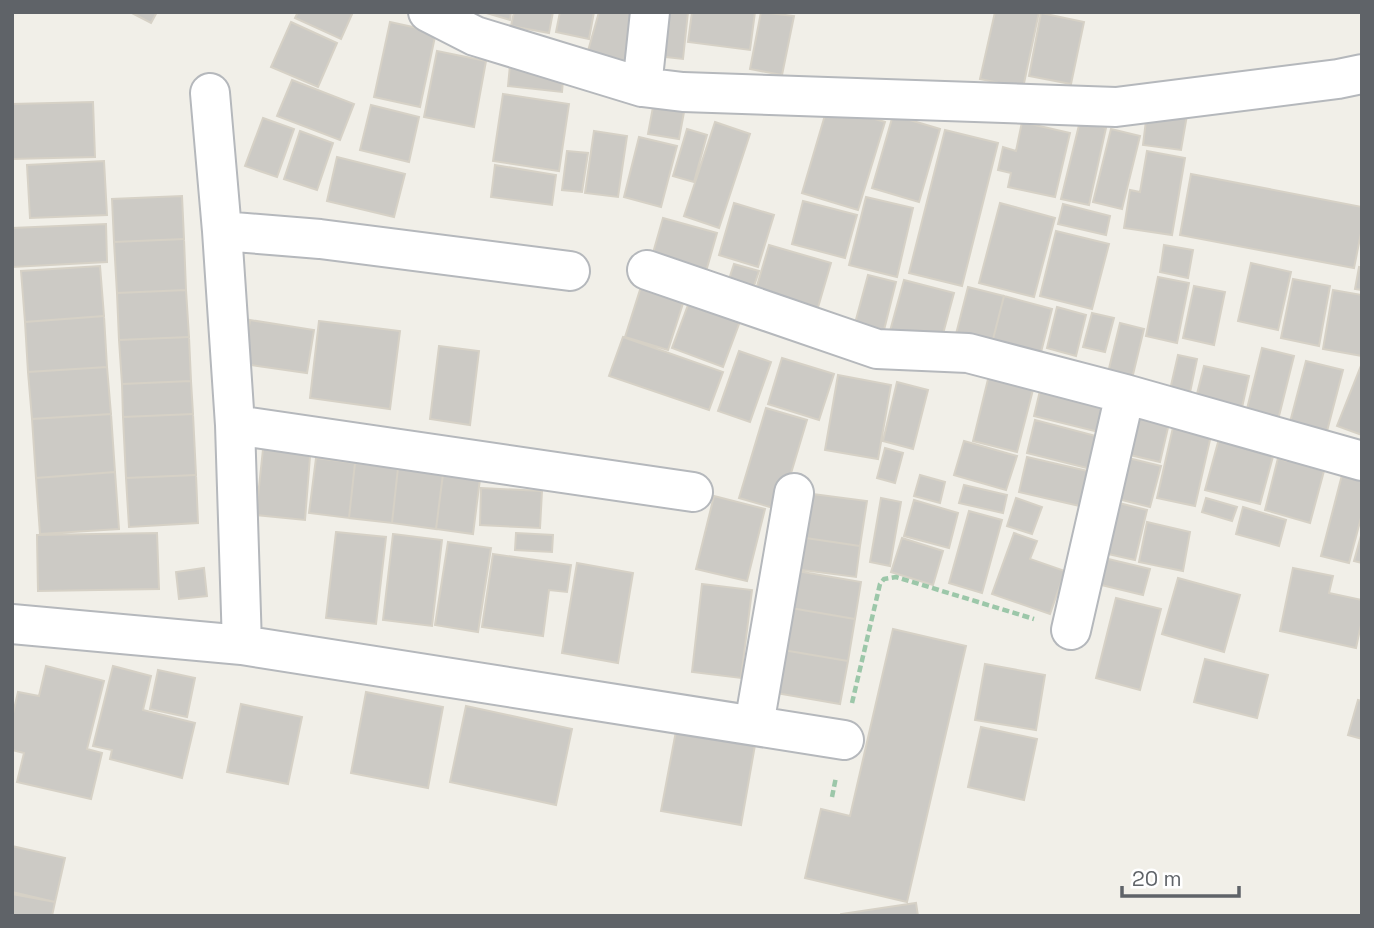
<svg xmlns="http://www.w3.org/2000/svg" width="1374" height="928" viewBox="0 0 1374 928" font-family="'Space Grotesk',sans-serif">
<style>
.building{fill:#cccac5;stroke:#d6d1c6;stroke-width:2}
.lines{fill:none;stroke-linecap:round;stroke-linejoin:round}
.minor-casing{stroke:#b5b8bc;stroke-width:42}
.path{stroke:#9cc7a9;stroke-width:4.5;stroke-dasharray:7 3.5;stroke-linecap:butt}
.minor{stroke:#fff;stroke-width:38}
</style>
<rect width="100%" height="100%" fill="#f1efe8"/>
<path class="building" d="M130,12H157L151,23Z
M298,12H353L341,39L295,18Z
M483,12H511L510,20Z
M514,12H553L549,33L511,26Z
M560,12H594L589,39L556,32Z
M599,12H646L633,63L588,51Z
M662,12H688L683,59L657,56Z
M692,12H755L750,50L688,42Z
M761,12L794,16L782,75L750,69Z
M995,12H1039L1023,88L980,79Z
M1041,13L1084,22L1071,84L1029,76Z
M291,22L337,43L318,87L271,67Z
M390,22L436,32L420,107L374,97Z
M437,51L486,61L474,127L424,117Z
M510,65L564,70L562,92L508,86Z
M292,80L354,104L340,140L277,116Z
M503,94L569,104L559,171L493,161Z
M93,102L95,157L12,159V104Z
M1148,104L1188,109L1181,150L1143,145Z
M371,105L419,117L409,162L360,150Z
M828,105L885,122L858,210L802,193Z
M653,107L684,112L679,139L648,134Z
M893,115L940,129L919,202L872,188Z
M263,118L294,129L277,177L245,166Z
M1080,121L1106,128L1089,205L1061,199Z
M715,122L750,134L719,228L684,216Z
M1022,122L1070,133L1055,197L1008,187L1011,173L998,170L1003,147L1016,151Z
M687,129L707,135L694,182L673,176Z
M1111,129L1140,136L1122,209L1093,202Z
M945,130L998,143L962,286L909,273Z
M300,131L333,143L317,190L284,179Z
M594,131L627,136L618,197L585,193Z
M639,137L677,146L661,207L624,197Z
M567,151L588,153L582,192L562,190Z
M1147,151L1185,158L1172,235L1124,228L1130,190L1140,192Z
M337,157L405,174L394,217L327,201Z
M104,161L107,215L30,218L27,165Z
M495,165L556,175L552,205L491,197Z
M1191,174L1362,207V228L1354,268L1180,235Z
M182,196L184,239L114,242L112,199Z
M866,197L913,208L897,277L849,265Z
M803,201L857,215L845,258L792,244Z
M734,203L774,215L758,267L719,255Z
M1000,203L1055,218L1034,297L979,283Z
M1063,204L1110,216L1106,235L1058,224Z
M663,218L717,233L705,275L651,260Z
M106,224L107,262L12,267V228Z
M1056,231L1109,244L1092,309L1040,296Z
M184,239L186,290L117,293L114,242Z
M769,245L831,263L814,321L752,303Z
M1164,245L1193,250L1188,278L1160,272Z
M1251,263L1291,272L1278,330L1238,321Z
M734,264L759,271L752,292L727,285Z
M100,266L104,316L25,322L21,271Z
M1359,267L1362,268V290L1355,289Z
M645,274L688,288L668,350L625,337Z
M868,275L896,282L883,334L854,327Z
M1158,277L1189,283L1177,343L1146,336Z
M1293,279L1330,286L1319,346L1281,338Z
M904,280L954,293L940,345L890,331Z
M1194,286L1225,292L1214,345L1183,338Z
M968,287L1004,296L990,351L954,342Z
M186,290L189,337L119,340L117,293Z
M1333,290L1362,295V356L1323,349Z
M1004,296L1052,309L1038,364L990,351Z
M691,297L742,316L723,367L672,348Z
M1057,307L1086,315L1076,356L1047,348Z
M1092,313L1114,318L1105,352L1083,347Z
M104,316L107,367L28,372L25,322Z
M250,320L314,330L307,373L243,364Z
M319,321L400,331L390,409L310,398Z
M1120,323L1144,329L1130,387L1106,381Z
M189,337L191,381L122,384L119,340Z
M623,337L723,372L709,410L609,376Z
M439,346L479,351L470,425L430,419Z
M1262,348L1294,356L1278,420L1246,413Z
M739,351L771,362L750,422L718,411Z
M1178,355L1197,359L1187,407L1167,403Z
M782,358L834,374L819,420L768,404Z
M1306,361L1343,370L1326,435L1289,426Z
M1362,363V435L1337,426Z
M1204,366L1249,376L1239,421L1193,410Z
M107,367L111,414L32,419L28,372Z
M990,371L1035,382L1017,452L973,441Z
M838,375L891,385L878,459L825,450Z
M1043,378L1113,396L1103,433L1034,416Z
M191,381L193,414L123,417L122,384Z
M897,382L928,390L913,449L883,441Z
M766,408L807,420L780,510L739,498Z
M1128,408L1170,419L1160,462L1117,452Z
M111,414L115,472L36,478L32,419Z
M193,414L196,475L126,478L123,417Z
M1035,420L1107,439L1099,471L1027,453Z
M1174,423L1212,431L1195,506L1157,498Z
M1220,435L1275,449L1260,504L1205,490Z
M264,440L311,444L305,520L256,515Z
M964,441L1017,456L1006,490L954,475Z
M885,448L903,453L895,483L877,478Z
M1289,450L1310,456L1307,466L1324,471L1310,523L1265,510L1278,458L1286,461Z
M1120,456L1161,466L1150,507L1110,497Z
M1027,457L1092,472L1084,507L1019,492Z
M316,458L355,463L349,518L309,513Z
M355,463L398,468L392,523L349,518Z
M398,468L443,474L436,529L392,523Z
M115,472L119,529L40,534L36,478Z
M443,474L480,479L473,534L436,529Z
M196,475L198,523L129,527L126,478Z
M920,475L945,482L940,503L914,496Z
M1342,475L1362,479V514L1349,563L1321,556Z
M964,485L1007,495L1003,513L959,503Z
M481,488L542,491L540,528L480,525Z
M805,493L867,501L860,546L799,537Z
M714,496L765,509L747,581L696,569Z
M881,498L901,502L890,566L870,562Z
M1016,498L1042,507L1032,534L1007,526Z
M1206,498L1237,507L1232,521L1202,512Z
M914,500L958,513L949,548L904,536Z
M1111,501L1147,510L1135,560L1099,552Z
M1243,507L1286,520L1279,546L1236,534Z
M969,511L1002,520L982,593L949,583Z
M1147,522L1190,532L1183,571L1139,562Z
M336,532L386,537L376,624L326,618Z
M1362,532V563L1354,561Z
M157,533L159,589L38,591L37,535Z
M516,533L553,535L552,552L515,550Z
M1014,533L1037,541L1030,559L1065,571L1050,614L992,594Z
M393,534L442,540L432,626L383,620Z
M799,537L860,546L856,577L794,569Z
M902,538L943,551L933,585L891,572Z
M448,542L491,548L478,632L435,625Z
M493,554L571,565L567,592L549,590L543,636L482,627Z
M1100,557L1150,569L1143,595L1093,583Z
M577,563L633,573L618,663L562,653Z
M204,568L207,596L179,599L176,572Z
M1293,568L1333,576L1329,593L1362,600V620L1356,648L1280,631Z
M791,570L861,582L855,619L785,607Z
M1178,578L1240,595L1224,652L1162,634Z
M702,584L752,590L741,678L692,672Z
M1116,598L1161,609L1140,690L1096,678Z
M785,607L855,619L848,661L777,649Z
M893,629L966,646L907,902L805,878L821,809L850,816Z
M777,649L848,661L840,704L770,692Z
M1205,659L1268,675L1257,718L1194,702Z
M985,664L1045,675L1036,730L975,720Z
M46,666L104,681L87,749L102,753L91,799L17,782L24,753L12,750V718L18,692L39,696Z
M113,666L151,676L143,710L195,723L182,778L110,759L112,750L93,746Z
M158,670L195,678L187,717L150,709Z
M366,692L443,707L428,788L351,773Z
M1358,700L1362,701V739L1348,735Z
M241,704L302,717L288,784L227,772Z
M466,706L572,729L556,805L450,782Z
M981,727L1037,739L1024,800L968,787Z
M676,731L755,745L741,825L661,811Z
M12,846L65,858L55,902L12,892Z
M12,894L55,902L52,916H12Z
M916,903L918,916H841V914Z"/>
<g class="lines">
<g class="minor-casing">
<path id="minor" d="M428,12L475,36L642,87L683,92L1116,107L1338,79L1362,74
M642,87L650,12
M210,93L222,231L235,425L242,645
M222,231L320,239L570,271
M647,270L877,349L968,353L1125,394L1362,461
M235,425L693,492
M12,624L242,645L844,740
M1071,630L1125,394
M754,725L794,493"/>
</g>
<path class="path" d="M852,703L880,584L884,579L896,577L1034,619
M832,797L836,777"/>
<use href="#minor" class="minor"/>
</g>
<rect width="1374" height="928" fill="none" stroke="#5f6368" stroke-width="28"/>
<path d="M1122 886v10h117v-10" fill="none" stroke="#5f6368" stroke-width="3.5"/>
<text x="1132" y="886" font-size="21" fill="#5f6368" stroke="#ffffff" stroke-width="5" paint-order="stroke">20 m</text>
</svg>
